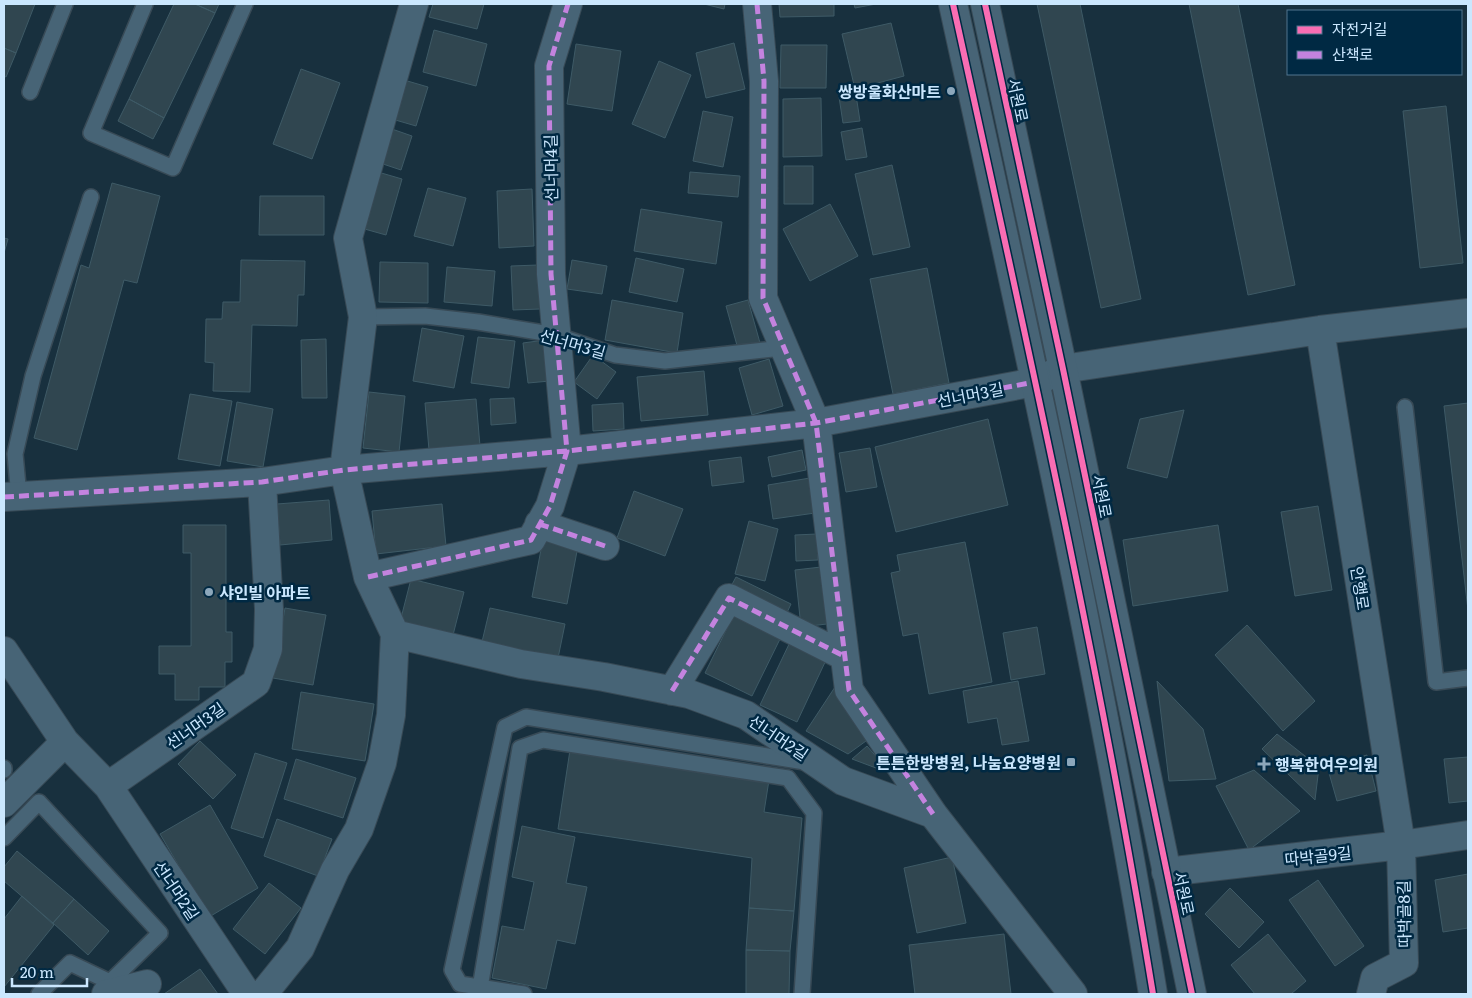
<svg xmlns="http://www.w3.org/2000/svg" width="1472" height="998" font-family="Literata,'Noto Sans KR',serif">
<style>
.building{fill:#304650;stroke:#3e5a66}
.lines{fill:none;stroke-linecap:round;stroke-linejoin:round}
.service-casing{stroke:#384a56;stroke-width:18}
.minor-casing{stroke:#384a56;stroke-width:30}
.tertiary-casing{stroke:#384a56;stroke-width:30}
.service{stroke:#476476;stroke-width:15}
.minor{stroke:#476476;stroke-width:28}
.tertiary{stroke:#476476;stroke-width:28}
.quiet{stroke:#c483df;stroke-width:5;stroke-dasharray:10 5;stroke-linecap:butt}
.cycleway-casing{stroke:#002943;stroke-width:9}
.cycleway{stroke:#f96db3;stroke-width:6}
.poi-dot{fill:#8ca7bb;stroke:#002943;stroke-width:2}
.labels{text-anchor:middle;dominant-baseline:central;stroke-width:5;stroke-linejoin:round;paint-order:stroke}
.poi-label{font-size:16px;font-weight:bold;fill:#cae7fe;stroke:#002943;text-anchor:end}
.street-label{font-size:16px;fill:#cae7fe;stroke:#002943}
</style>
<rect width="100%" height="100%" fill="#18303e"/>
<!-- building -->
<path class="building" d="M4,4H35L16,53L4,48Z
M174,4H195L215,13L164,118L129,99Z
M195,4H219L215,13Z
M433,4H484L477,29L429,17Z
M704,4H725L724,9Z
M779,4H834V16L780,17Z
M854,4H876L855,8Z
M1037,4H1080L1141,299L1101,308Z
M1189,4H1238L1295,285L1248,295Z
M891,23L904,76L855,89L842,34Z
M434,30L487,44L476,86L423,72Z
M734,43L745,89L706,98L696,53Z
M576,44L621,51L612,111L567,104Z
M781,45H827L826,88H780Z
M4,48L16,53L6,77L4,76Z
M659,61L691,75L665,138L632,124Z
M301,69L340,83L312,159L273,144Z
M404,80L428,87L416,126L392,119Z
M856,95L860,121L843,123L839,97Z
M821,98L822,156L783,157V99Z
M129,99L164,118L153,139L118,121Z
M1446,106L1463,263L1420,268L1403,111Z
M703,111L733,117L723,167L693,161Z
M389,128L412,136L401,170L377,162Z
M862,128L867,157L846,160L841,132Z
M892,165L910,247L873,255L855,174Z
M784,166H813V204H784Z
M378,172L402,179L386,235L361,228Z
M690,172L740,176L738,197L688,193Z
M112,183L160,196L137,283L124,280L77,450L34,438L81,265L89,268Z
M428,188L466,198L453,246L414,236Z
M532,189L534,246L499,248L497,191Z
M260,196H324V235H259Z
M830,204L858,256L810,281L783,229Z
M641,209L722,222L716,264L634,251Z
M4,238L8,239L4,253Z
M636,258L684,269L677,302L629,292Z
M241,260L305,261L304,295H298L297,326L252,325L250,392L213,391L214,363L205,362L206,319H222L223,302H240Z
M572,260L607,266L602,294L567,289Z
M380,262L428,263V303L379,302Z
M538,265L540,309L513,310L511,266Z
M447,267L495,271L492,306L444,302Z
M927,268L949,383L893,394L870,279Z
M612,300L683,313L677,353L605,340Z
M748,300L760,343L738,349L726,306Z
M422,328L464,336L454,388L413,381Z
M478,337L515,341L509,388L471,383Z
M326,339L327,398H302L301,340Z
M545,340L550,381L528,383L523,343Z
M593,355L616,372L597,399L574,382Z
M769,359L783,406L752,415L739,368Z
M704,371L708,415L641,421L637,377Z
M369,392L405,396L399,452L363,448Z
M190,394L232,401L220,466L178,459Z
M514,398L516,423L491,425L490,399Z
M476,399L480,446L429,450L425,403Z
M237,402L273,409L263,467L227,461Z
M623,403L624,429L593,431L592,405Z
M1468,403V610L1444,406Z
M1184,410L1167,478L1127,468L1140,419Z
M988,419L1008,505L896,532L875,447Z
M870,448L877,487L846,492L839,453Z
M802,450L806,470L772,477L768,457Z
M741,457L744,482L712,486L709,461Z
M810,478L815,513L773,519L768,485Z
M634,491L683,509L665,556L617,538Z
M329,500L332,540L280,545L277,504Z
M442,504L446,546L376,554L372,511Z
M1318,506L1332,590L1295,596L1281,512Z
M749,521L778,529L765,581L735,574Z
M183,525H226V632H232V662H225V687H199V700H175V674H159V646H191V553H183Z
M1218,525L1228,591L1133,606L1123,540Z
M817,534L818,560L796,561L795,535Z
M543,539L578,546L567,604L532,597Z
M965,542L992,682L929,694L918,633L903,636L891,573L900,571L897,555Z
M821,567L827,624L801,627L795,570Z
M736,577L791,604L784,619L728,592Z
M411,579L464,592L453,635L400,622Z
M285,608L326,615L313,685L273,678Z
M490,608L565,624L557,663L481,646Z
M735,612L782,635L752,696L705,673Z
M1247,625L1315,701L1283,731L1215,655Z
M1037,627L1045,674L1011,680L1003,633Z
M791,640L827,658L797,722L760,705Z
M1018,681L1029,741L1002,745L997,718L968,723L963,691Z
M1157,681L1203,729L1216,779L1169,781Z
M837,684L866,741L848,754L806,731Z
M301,692L374,704L365,761L292,749Z
M1277,734L1319,767L1315,800L1262,749Z
M200,741L236,775L213,799L178,764Z
M867,746L880,761L876,768L852,759Z
M570,750L769,780L764,812L802,818L794,911L749,908L752,858L558,829Z
M255,753L287,763L263,838L231,828Z
M1367,755L1376,791L1337,801L1327,766Z
M1468,757V801L1449,803L1444,759Z
M296,759L356,778L343,818L284,799Z
M1254,770L1300,811L1249,850L1216,786Z
M210,805L258,888L209,917L160,834Z
M277,819L332,839L318,876L264,856Z
M522,826L575,837L566,883L587,887L575,944L557,940L546,989L492,978L502,926L524,930L534,882L512,877Z
M17,851L74,899L53,923L4,881V867Z
M952,857L966,923L917,933L904,868Z
M1468,874V928L1443,932L1435,880Z
M1318,880L1364,946L1335,966L1289,900Z
M269,883L301,908L265,954L233,929Z
M1230,888L1264,922L1239,948L1205,914Z
M22,896L54,925L4,987V919Z
M74,899L109,931L88,955L53,923Z
M749,908L794,911L790,951L746,950Z
M1004,934L1011,994H915L909,945Z
M1268,934L1306,981L1291,994H1255L1231,965Z
M746,950L790,951L789,994H746Z
M200,969L218,994H164Z"/>
<g class="lines">
<!-- service casing -->
<g class="service-casing">
<path id="service" d="M145,4L91,133L173,168L245,4
M30,92L65,4
M363,317L425,316L478,322L556,335L615,355L665,361L782,348
M1405,407L1436,682L1468,678
M19,496L15,454L33,376L91,197
M4,768V770
M4,838L39,802L160,933L110,982L70,963L39,994
M480,988L520,748L543,740L788,778L814,813L802,994
M524,994L460,984L452,970L505,727L526,717L805,762"/>
</g>
<!-- minor casing -->
<g class="minor-casing">
<path id="minor" d="M757,4L764,81L763,298L816,423L849,690L933,814L1073,994
M1320,330L1401,845L1404,963L1375,978L1371,994
M4,497L262,482L344,470L567,451L816,423L1035,382L1063,369L1320,330L1468,313
M539,524L605,546
M368,577L531,540L550,506L567,451L551,274L549,66L568,4
M395,634L521,664L604,677L689,694L746,715L843,781L933,814
M4,651L65,742L108,786L247,994
M672,691L729,598L844,656
M108,786L256,683L268,649L269,609L262,482
M4,803L65,742
M1166,872L1401,845L1468,835
M106,994L147,984
M263,994L300,948L335,870L359,829L382,763L391,715L395,634L368,577L344,470L363,317L348,238L414,4"/>
</g>
<!-- tertiary casing -->
<g class="tertiary-casing">
<path id="tertiary" d="M953,4C1025,333 1099,662 1153,994
M985,4L1063,369L1192,994"/>
</g>
<!-- service -->
<use href="#service" class="service"/>
<!-- minor -->
<use href="#minor" class="minor"/>
<!-- tertiary -->
<use href="#tertiary" class="tertiary"/>
<!-- quiet -->
<path class="quiet" d="M757,4L764,81L763,298L816,423L849,690L933,814
M4,497L262,482L344,470L567,451L816,423L1035,382
M539,524L605,546
M368,577L531,540L550,506L567,451L551,274L549,66L568,4
M672,691L729,598L844,656"/>
<!-- cycleway casing -->
<g class="cycleway-casing">
<path id="cycleway" d="M953,4C1025,333 1099,662 1153,994
M985,4L1063,369L1192,994"/>
</g>
<!-- cycleway -->
<use href="#cycleway" class="cycleway"/>
</g>
<!-- markers -->
<g class="poi-dot">
<circle cx="951" cy="91" r="5"/>
<circle cx="209" cy="592" r="5"/>
<rect x="1066" y="757" width="10" height="10" rx="2.5"/>
<path d="M1261.5 756.5h5v5h5v5h-5v5h-5v-5h-5v-5h5z"/>
</g>
<g class="labels">
<!-- poi labels -->
<g class="poi-label">
<text x="941" y="91">쌍방울화산마트</text>
<text x="219" y="592" text-anchor="start">샤인빌 아파트</text>
<text x="1061" y="762">튼튼한방병원, 나눔요양병원</text>
<text x="1275" y="764" text-anchor="start">행복한여우의원</text>
</g>
<!-- street labels -->
<g class="street-label">
<text transform="translate(1019 100) rotate(78)">서원로</text>
<text transform="translate(550 168) rotate(-91)">선너머4길</text>
<text transform="translate(573 343) rotate(16)">선너머3길</text>
<text transform="translate(970 394) rotate(-11)">선너머3길</text>
<text transform="translate(1103 496) rotate(79)">서원로</text>
<text transform="translate(1361 588) rotate(81)">안행로</text>
<text transform="translate(195 725) rotate(-35)">선너머3길</text>
<text transform="translate(779 737) rotate(34)">선너머2길</text>
<text transform="translate(1318 855) rotate(-6)">따박골9길</text>
<text transform="translate(177 890) rotate(56)">선너머2길</text>
<text transform="translate(1185 893) rotate(78)">서원로</text>
<text transform="translate(1403 914) rotate(-91)">따박골8길</text>
</g>
</g>
<!-- border -->
<rect width="1472" height="998" fill="none" stroke="#cae7fe" stroke-width="10"/>
<!-- legend -->
<rect x="1287" y="10" width="175" height="65" fill="#002943" stroke="#51758e"/>
<rect x="1297" y="26" width="25" height="8" fill="#f96db3" stroke="#51758e"/>
<text x="1332" y="35" font-size="15" fill="#cae7fe">자전거길</text>
<rect x="1297" y="51" width="25" height="8" fill="#c483df" stroke="#51758e"/>
<text x="1332" y="60" font-size="15" fill="#cae7fe">산책로</text>
<!-- scale -->
<path d="M12 978v8h75v-8" fill="none" stroke="#cae7fe" stroke-width="2.5"/>
<text x="20" y="978" font-size="15" fill="#cae7fe" stroke="#002943" stroke-width="4" paint-order="stroke">20 m</text>
</svg>
